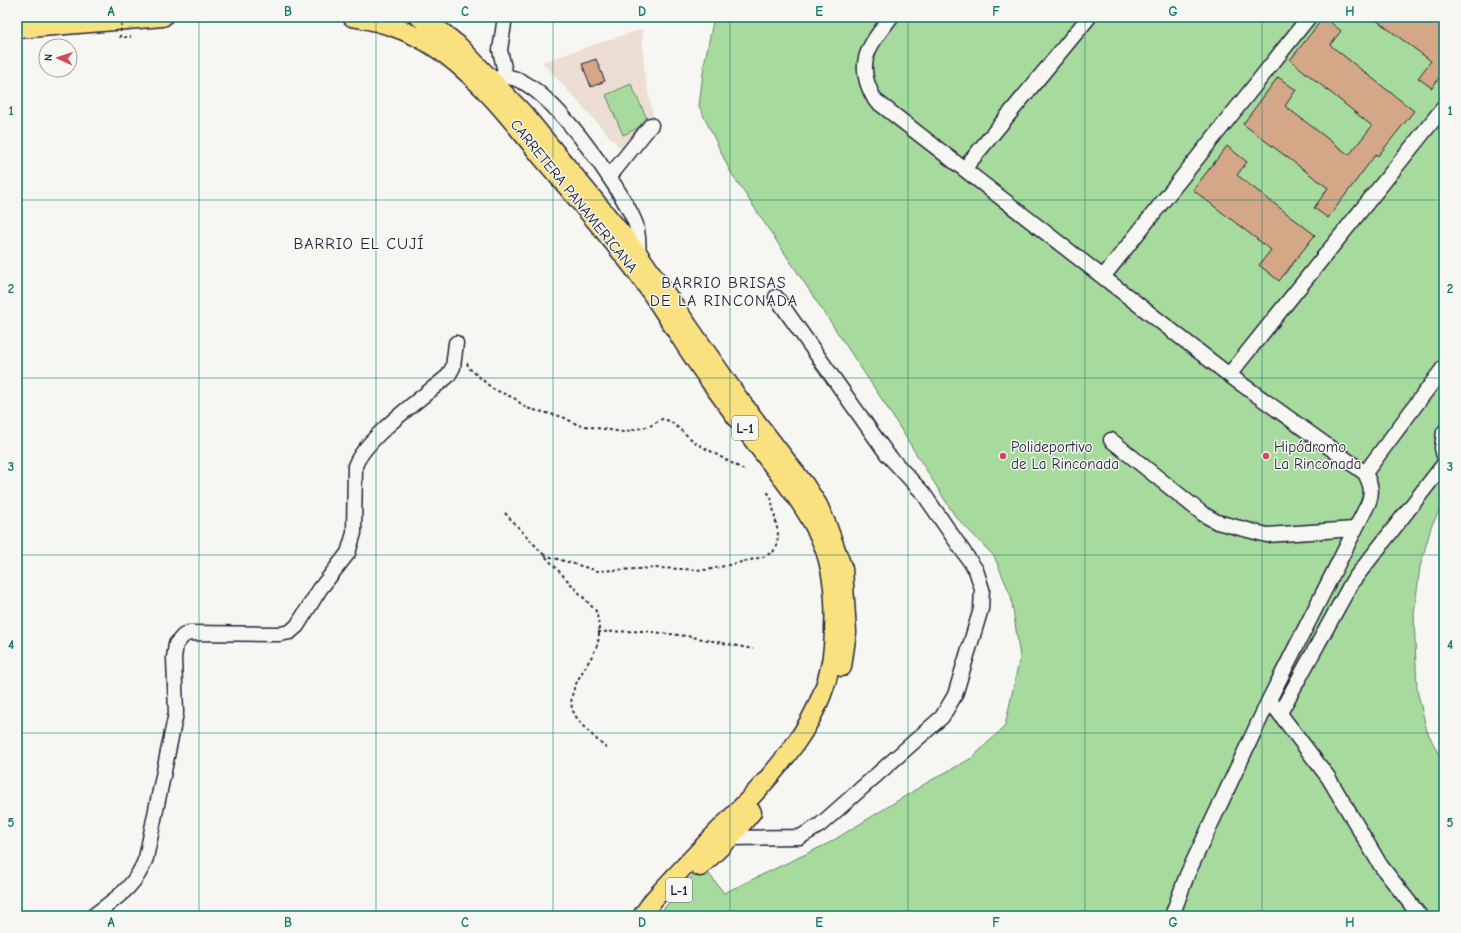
<svg xmlns="http://www.w3.org/2000/svg" width="1461" height="933" font-family="'Comic Neue',sans-serif">
<style>
.built{fill:#ecded2}
.green{fill:#a7db9d;stroke:#647e6c}
.building{fill:#d4a786;stroke:#22223b}
.lines{fill:none;stroke-linecap:round;stroke-linejoin:round}
.minor-casing{stroke:#22223b;stroke-width:17}
.major-casing{stroke:#22223b;stroke-width:21}
.path{stroke:#22223b;stroke-width:2;stroke-dasharray:3 3;stroke-linecap:butt}
.minor{stroke:#f6f6f2;stroke-width:14}
.major{stroke:#fae180;stroke-width:18}
.path-bridge{stroke:#22223b;stroke-width:2;stroke-dasharray:3 3;stroke-linecap:butt}
.grid{fill:none;stroke:#0f766e;stroke-width:1;stroke-opacity:0.55}
.poi-dot{fill:#d1495b;stroke:#f6f6f2;stroke-width:1.5}
.labels{text-anchor:middle;dominant-baseline:central;stroke-width:3;stroke-linejoin:round;paint-order:stroke}
.shield{fill:#f6f6f2;stroke:#626272;stroke-width:1}
.shield-label{font-size:14px;font-weight:bold;fill:#22223b}
.street-label{font-size:15px;fill:#22223b;stroke:#f6f6f2}
.poi-label{font-size:15px;fill:#22223b;stroke:#f6f6f2;text-anchor:start}
.neighbourhood-label{font-size:16px;letter-spacing:1px;fill:#22223b;stroke:#f6f6f2}
.neatline{fill:none;stroke:#0f766e;stroke-width:1.5}
.grid-label{font-size:13px;text-anchor:middle;font-weight:bold;fill:#0f766e}
</style>
<rect width="100%" height="100%" fill="#f6f6f2"/>
<filter id="ink" filterUnits="userSpaceOnUse"><feTurbulence type="fractalNoise" baseFrequency=".025" numOctaves="2"/><feDisplacementMap in="SourceGraphic" scale="8" xChannelSelector="R" yChannelSelector="G"/><feConvolveMatrix kernelMatrix="1 2 1 2 8 2 1 2 1" color-interpolation-filters="sRGB"/></filter>
<g filter="url(#ink)">
<!-- built -->
<path class="built" d="M642,29L644,71L656,130L629,158L542,62Z"/>
<!-- green -->
<path class="green" d="M714,17H1444V502L1431,527L1420,567L1414,614L1417,690L1427,731L1444,765V916H657L702,865L724,893L829,843L928,782L972,758L1005,726L1020,657L1011,596L994,556L955,516L885,404L730,171L699,106L704,65Z
M631,84L649,123L623,135L606,95Z"/>
<!-- building -->
<path class="building" d="M1324,17L1341,31L1330,45L1414,111L1378,156L1376,154L1328,218L1314,208L1328,188L1243,124L1278,77L1296,90L1285,106L1349,155L1372,126L1290,60Z
M1372,17H1436L1444,23V71L1432,88L1418,78L1431,61Z
M596,59L605,81L591,87L582,64Z
M1227,146L1247,162L1237,175L1315,235L1279,281L1259,265L1271,250L1193,190Z"/>
<g class="lines">
<!-- minor casing -->
<g class="minor-casing">
<path id="minor" d="M505,17L500,50L506,77
M891,17C868,47 854,64 875,100L1229,375L1365,473
M492,80C496,79 502,76 507,77C547,79 620,187 635,222C639,231 638,245 639,255
M964,169L1089,17
M610,176L651,125
M1103,277L1309,17
M1229,375L1444,107
M1444,432L1442,448L1444,456
M1111,440L1203,514L1217,522L1267,535L1354,529
M1274,706L1328,777L1381,866L1420,916
M1280,713L1352,582L1444,464
M730,838L800,837L820,825L942,717L955,695L981,609L982,589L976,570L923,493L887,454L776,297
M93,916C116,898 135,888 146,858L176,713L174,658L176,644L183,636L189,633L280,634L290,632L297,626L320,589L348,553L354,533L355,466C365,438 423,397 448,376L453,367L456,343
M1172,916L1187,875L1269,700L1368,504C1373,492 1371,485 1365,473L1444,367"/>
</g>
<!-- major casing -->
<g class="major-casing">
<path id="major" d="M352,17C387,22 419,34 447,56C485,85 514,123 544,160C574,195 604,230 632,266C660,302 682,343 709,380C726,403 743,427 760,449C783,480 809,509 823,545C835,576 836,613 833,647C827,723 768,780 717,832C696,854 675,876 654,899L642,916
M419,17L442,32L458,45L524,114L639,255L739,399L805,485L818,505L827,525L843,569L847,632L842,667
M17,29L163,17
M700,867L730,838L752,812"/>
</g>
<!-- path -->
<path class="path" d="M467,363L469,368L493,389L514,398L526,408L563,417L578,425L623,432L650,426L662,419L670,421L696,443L744,470
M505,513L596,611C599,623 601,636 596,648C589,665 563,693 574,713C581,727 596,738 607,749
M544,555L598,571L655,568L707,570L763,557L773,552L777,546L778,533L771,497L766,490
M598,632L644,631L687,636L753,649"/>
<!-- minor -->
<use href="#minor" class="minor"/>
<!-- major -->
<use href="#major" class="major"/>
<!-- path-bridge -->
<path class="path-bridge" d="M122,17L120,37H131"/>
</g>
</g>
<!-- grid -->
<path class="grid" d="M199,17V916M376,17V916M553,17V916M730,17V916M908,17V916M1085,17V916M1262,17V916M17,200H1444M17,378H1444M17,555H1444M17,733H1444"/>
<!-- markers -->
<g class="poi-dot">
<circle cx="1003" cy="456" r="4"/>
<circle cx="1266" cy="456" r="4"/>
</g>
<g class="labels">
<!-- shield labels -->
<g class="shield">
<rect x="732" y="416" width="26" height="24" rx="3"/>
<rect x="666" y="878" width="26" height="24" rx="3"/>
</g>
<g class="shield-label">
<text x="745" y="428">L-1</text>
<text x="679" y="890">L-1</text>
</g>
<!-- street labels -->
<g class="street-label">
<text transform="translate(574 196) rotate(51)">CARRETERA PANAMERICANA</text>
</g>
<!-- poi labels -->
<g class="poi-label">
<text x="1011" y="447">Polideportivo<tspan x="1011" dy="17">de La Rinconada</tspan></text>
<text x="1274" y="447">Hipódromo<tspan x="1274" dy="17">La Rinconada</tspan></text>
</g>
<!-- neighbourhood labels -->
<g class="neighbourhood-label">
<text x="359" y="244">BARRIO EL CUJÍ</text>
<text x="724" y="283">BARRIO BRISAS<tspan x="724" dy="18">DE LA RINCONADA</tspan></text>
</g>
</g>
<!-- margin -->
<rect width="1461" height="933" fill="none" stroke="#f6f6f2" stroke-width="44"/>
<!-- north arrow -->
<g transform="translate(58 58) rotate(273)"><circle r="19" fill="#f6f6f2" stroke="#a1a1a9"/>
<path d="M0-3L7 15L0 10L-7 15Z" fill="#d1495b"/>
<text y="-6" font-size="11" font-weight="bold" text-anchor="middle" fill="#22223b">N</text>
</g>
<rect x="22" y="22" width="1417" height="889" class="neatline"/>
<g class="grid-label">
<text x="111" y="16">A</text>
<text x="288" y="16">B</text>
<text x="465" y="16">C</text>
<text x="642" y="16">D</text>
<text x="819" y="16">E</text>
<text x="996" y="16">F</text>
<text x="1173" y="16">G</text>
<text x="1350" y="16">H</text>
<text x="11" y="115">1</text>
<text x="1450" y="115">1</text>
<text x="11" y="293">2</text>
<text x="1450" y="293">2</text>
<text x="11" y="471">3</text>
<text x="1450" y="471">3</text>
<text x="11" y="649">4</text>
<text x="1450" y="649">4</text>
<text x="11" y="827">5</text>
<text x="1450" y="827">5</text>
<text x="111" y="927">A</text>
<text x="288" y="927">B</text>
<text x="465" y="927">C</text>
<text x="642" y="927">D</text>
<text x="819" y="927">E</text>
<text x="996" y="927">F</text>
<text x="1173" y="927">G</text>
<text x="1350" y="927">H</text>
</g>
</svg>
